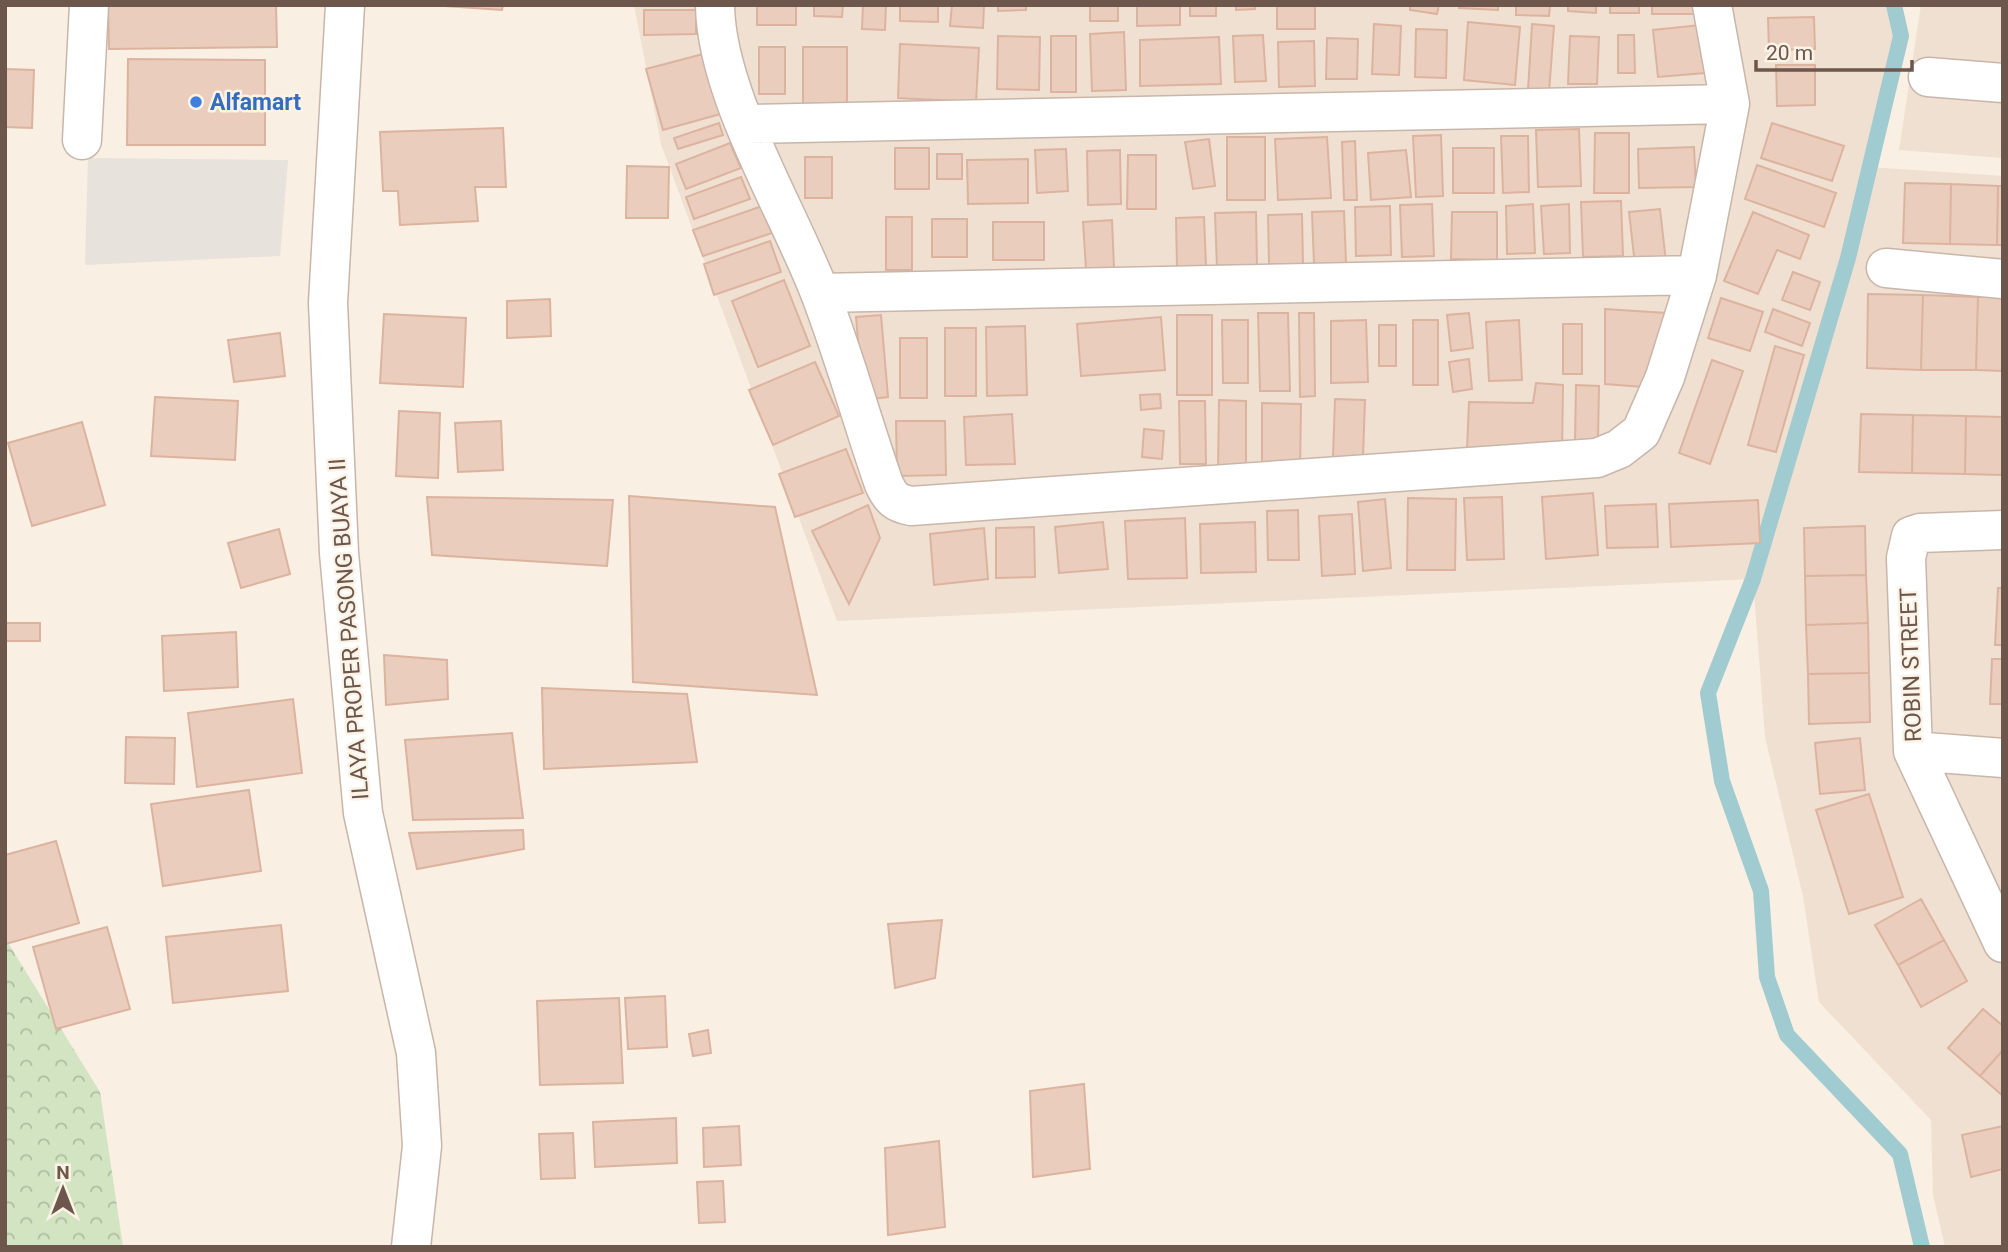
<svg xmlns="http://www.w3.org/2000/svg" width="2008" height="1252" font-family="Roboto,sans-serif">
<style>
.residential{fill:#f0e0d1}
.industrial{fill:#e8e2dc}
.forest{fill:url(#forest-crowns)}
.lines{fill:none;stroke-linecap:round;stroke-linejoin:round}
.stream{stroke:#a0cbd0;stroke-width:16}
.building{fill:#ebcdbd;stroke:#dcb39f;stroke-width:2}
.minor-casing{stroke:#c8b6aa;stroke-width:41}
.minor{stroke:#fff;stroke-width:38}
.shop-dot{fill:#3f7fe0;stroke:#fcf3e7;stroke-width:2.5}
.labels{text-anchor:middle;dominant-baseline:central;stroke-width:5;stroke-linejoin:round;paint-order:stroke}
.shop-label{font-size:23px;font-weight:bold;fill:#366cbe;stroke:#fcf3e7;text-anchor:start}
.street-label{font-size:23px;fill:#6d564b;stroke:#fcf3e7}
</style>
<defs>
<pattern id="forest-crowns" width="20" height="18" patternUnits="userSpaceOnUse" patternTransform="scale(1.75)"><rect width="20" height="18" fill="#d2e4c2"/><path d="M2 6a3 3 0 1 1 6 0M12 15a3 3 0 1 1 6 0" fill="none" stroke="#afbca0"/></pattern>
</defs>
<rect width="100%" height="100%" fill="#f9efe2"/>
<!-- residential -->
<path class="residential" d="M634,5H1894L1901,36L1869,167L2003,176V1247H1945L1933,1195L1931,1120L1819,1002L1803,896L1765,737L1753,579L837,621L661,144Z
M1921,5H2003V158L1899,150Z"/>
<!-- industrial -->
<path class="industrial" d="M88,158L288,160L280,256L85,265Z"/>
<!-- forest -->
<path class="forest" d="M5,938L100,1092L123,1247H5Z"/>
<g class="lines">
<!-- stream -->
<path class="stream" d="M1894,5L1901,36L1848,258L1753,579L1708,693L1722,781L1761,891L1767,977L1787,1035L1900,1154L1922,1247"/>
</g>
<!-- building -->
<path class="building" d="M108,5H276L277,47L109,49Z
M430,5H503L502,10Z
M757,5H796V25H757Z
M814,5H843L842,17L814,16Z
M863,5H886L885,30L862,29Z
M900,5H938V22L900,21Z
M952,5H984L983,28L950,26Z
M998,5H1026V10L998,11Z
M1090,5H1118V21H1090Z
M1137,5H1180V25L1137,26Z
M1190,5H1216V16H1190Z
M1236,5H1255V9L1236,10Z
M1277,5H1315V29H1277Z
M1410,5H1439L1437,14L1410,10Z
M1459,5H1498V10L1459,8Z
M1516,5H1550L1549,16L1516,15Z
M1568,5H1596V13L1568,11Z
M1610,5H1639V13H1610Z
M1652,5H1702V14H1652Z
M644,10H696V34L644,35Z
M1814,17L1815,49L1769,50L1768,18Z
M1468,22L1520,27L1515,85L1464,80Z
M1374,24L1401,26L1399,75L1372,74Z
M1532,24L1554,26L1549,92L1528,90Z
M1700,25L1705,73L1658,77L1653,30Z
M1416,29L1447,30L1446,78L1415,77Z
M1124,32L1126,90L1092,91L1090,34Z
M1263,35L1266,81L1235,82L1233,36Z
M1618,35H1634L1635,73H1618Z
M998,36L1040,37L1039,90L997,89Z
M1051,36H1076V92H1051Z
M1570,36L1599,37L1597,84H1568Z
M1219,37L1221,84L1140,86V40Z
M1327,38L1358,39L1357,79H1326Z
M1314,41L1315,86L1279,87L1278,42Z
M900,44L979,48L976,102L898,98Z
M759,47H785V94H759Z
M803,47H847V109H803Z
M707,53L724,113L663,130L646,69Z
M128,59L265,60V145H127Z
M1776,65H1815V105L1777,106Z
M5,69L34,70L32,128L5,127Z
M719,123L723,135L678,149L674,138Z
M1772,123L1844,146L1832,181L1761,158Z
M503,128L506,187H475L478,221L400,225L398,191H383L380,132Z
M1579,129L1581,186L1538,187L1536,130Z
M1595,133H1629V193H1594Z
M1441,135L1443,196L1416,197L1413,136Z
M1501,136H1528L1529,192L1503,193Z
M1227,137H1265V200H1227Z
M1327,137L1331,198L1278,200L1275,139Z
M1209,139L1215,186L1193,189L1185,142Z
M1355,141L1357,200H1344L1342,142Z
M730,143L741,168L686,189L676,164Z
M1694,147L1696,187L1639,188L1638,149Z
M895,148H929V189H895Z
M1453,148H1494V193H1453Z
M1066,149L1068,191L1037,193L1035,150Z
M1120,150L1121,204L1088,205L1087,151Z
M1406,150L1411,197L1371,200L1368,153Z
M937,154H962V179H937Z
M1128,155H1156V209H1127Z
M805,157H832V198H805Z
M1028,159V203L968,204L967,160Z
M1757,165L1836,193L1824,227L1745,199Z
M627,166L669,167L668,218H626Z
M741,177L750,199L694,219L686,197Z
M1905,183L1951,184L1950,244L1903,243Z
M1951,184L1998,186L1997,245L1950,244Z
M1998,186H2003V245H1997Z
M1621,201L1623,256L1583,257L1581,202Z
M1432,204L1434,256L1402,257L1400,205Z
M1533,204L1535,253L1507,254L1506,206Z
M1569,204L1570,253L1544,254L1541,206Z
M762,206L772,233L703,256L693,230Z
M1390,206L1391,255L1356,256L1355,207Z
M1660,209L1666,262L1635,265L1629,212Z
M1344,211L1346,263L1314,264L1312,212Z
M1256,212L1257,267L1217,269L1215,213Z
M1452,212H1497V260L1451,259Z
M1753,212L1809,235L1800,259L1777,250L1758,294L1724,281Z
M1302,214L1303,264H1269L1268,215Z
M886,217H912V270H886Z
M1204,217L1206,266L1177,267L1176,218Z
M932,219H967V257H932Z
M1112,220L1114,268L1086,269L1083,222Z
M993,222H1044V260H993Z
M770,241L781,272L714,295L704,264Z
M1793,272L1820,282L1810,310L1782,300Z
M784,280L810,346L758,367L732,301Z
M1868,294L1923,295L1921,370L1867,368Z
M1923,295L1978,297L1976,370H1921Z
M1978,297H2003V371L1976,370Z
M1721,298L1763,312L1750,351L1708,338Z
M550,299L551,336L507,338V301Z
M1605,309L1666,313L1643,387L1605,384Z
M1773,309L1810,323L1802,346L1765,332Z
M1258,313H1288L1290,391H1260Z
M1299,313H1314L1315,396L1300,397Z
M1469,313L1473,348L1451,351L1447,315Z
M384,314L466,318L463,387L380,383Z
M881,315L888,397L863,400L856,317Z
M1177,315H1212V395H1177Z
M1161,317L1165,370L1081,376L1077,324Z
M1222,320H1248V383H1223Z
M1366,320L1368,382L1331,383V321Z
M1413,320H1438V385H1413Z
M1519,320L1522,380L1489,381L1486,322Z
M1563,324H1582V374H1563Z
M1379,325H1396V366H1379Z
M1025,326L1027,395L987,396L986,327Z
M945,328H976V396H945Z
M280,333L285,376L234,382L228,340Z
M900,338H927V398H900Z
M1775,346L1804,355L1776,452L1748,445Z
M1469,359L1472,389L1453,392L1449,362Z
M1712,360L1743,371L1710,464L1679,453Z
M815,362L839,416L773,445L749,390Z
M1536,383L1563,385L1562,452L1467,450L1469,402L1533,403Z
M1576,385L1599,386L1598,440H1575Z
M1160,394L1161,408L1141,410L1140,395Z
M155,397L238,401L235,460L151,456Z
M1335,399L1365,400L1363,458L1333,457Z
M1219,400L1246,401V475L1218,474Z
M1179,401H1205L1206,464H1180Z
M1262,403L1301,404L1300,470H1262Z
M399,411L440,413L438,478L396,476Z
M1012,414L1015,464L966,465L964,417Z
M1861,414L1913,415L1912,473L1859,472Z
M1913,415L1966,416L1965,474L1912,473Z
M1966,416L2003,417V475L1965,474Z
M501,421L503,470L458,472L455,423Z
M896,421H945L946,475L897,476Z
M82,422L105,505L32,526L8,443Z
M1144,429L1164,431L1162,459L1142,457Z
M846,449L863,493L795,517L779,474Z
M1593,493L1598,555L1546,559L1542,497Z
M629,496L775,507L817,695L633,682Z
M427,497L613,500L607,566L432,555Z
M1502,497L1504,559L1467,560L1464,498Z
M1408,498L1456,499L1455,570H1407Z
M1385,499L1391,568L1363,571L1358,502Z
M1758,500L1760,543L1671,547L1669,504Z
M1656,504L1658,547L1607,548L1605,506Z
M868,505L880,538L849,604L812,531Z
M1298,510L1299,560H1268L1267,511Z
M1352,514L1355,574L1322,576L1319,516Z
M1185,518L1187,578L1128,579L1125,521Z
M1103,522L1108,569L1059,573L1055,527Z
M1255,522L1256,572L1201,573L1200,524Z
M1865,526L1866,575L1805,576L1804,528Z
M1034,527L1035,577L996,578V528Z
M984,528L988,579L934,585L930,534Z
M279,529L290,574L241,588L228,543Z
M1866,575L1868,623L1806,625L1805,576Z
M1998,588H2003V645H1995Z
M5,623H40V641H5Z
M1868,623L1869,673L1808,674L1806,625Z
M236,632L238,687L164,691L162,636Z
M384,655L447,660L448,699L386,705Z
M1992,659H2003V704H1990Z
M1869,673L1870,722L1809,724L1808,674Z
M542,688L687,694L697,762L544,769Z
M293,699L302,773L197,787L188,713Z
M512,733L523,818L413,820L405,740Z
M126,737L175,738L174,784L125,783Z
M1860,738L1865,790L1820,794L1815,743Z
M249,790L261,871L163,886L151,804Z
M1869,794L1903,897L1849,914L1816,810Z
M523,830L524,849L417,869L409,833Z
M56,841L79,923L6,944L5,855Z
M1921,899L1944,940L1898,965L1875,925Z
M942,920L935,978L895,988L888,924Z
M281,925L288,991L173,1003L166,937Z
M107,927L130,1009L56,1029L33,947Z
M1944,940L1967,981L1921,1007L1898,965Z
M665,996L667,1047L628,1049L625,998Z
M619,998L623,1083L540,1085L537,1001Z
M1983,1009L2003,1026V1050L1980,1076L1948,1048Z
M708,1030L711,1053L693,1056L689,1034Z
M2003,1050V1096L1980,1076Z
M1084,1084L1090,1169L1033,1177L1030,1091Z
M676,1118L677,1163L595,1167L593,1122Z
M739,1126L741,1165L704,1167L703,1128Z
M2003,1126V1169L1971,1177L1962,1135Z
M573,1133L575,1178L541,1179L539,1134Z
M939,1141L945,1227L888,1235L885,1148Z
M723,1181L725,1222L699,1223L697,1182Z"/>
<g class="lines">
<!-- minor casing -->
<g class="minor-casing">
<path id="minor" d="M345,5L328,303L339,553L363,813L416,1053L422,1146L411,1247
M715,5C716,94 787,208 820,293C844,355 862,421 884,484C891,499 896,503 911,506L1597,458L1619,449L1641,432L1665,377L1697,275L1730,104L1712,5
M1928,77L2003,83
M746,124L1730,104
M82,140L89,5
M1886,268L2003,279
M820,293L1697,275
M2003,530L1920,533L1911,536L1906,558L1913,751L2003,943
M1913,751L2003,758"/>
</g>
<!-- minor -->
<use href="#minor" class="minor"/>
</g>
<!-- markers -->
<circle class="shop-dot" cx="196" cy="102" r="7"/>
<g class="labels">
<!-- shop labels -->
<g class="shop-label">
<text x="210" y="102">Alfamart</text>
</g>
<!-- street labels -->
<g class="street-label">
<text transform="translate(349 629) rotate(-94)">ILAYA PROPER PASONG BUAYA II</text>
<text transform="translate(1911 665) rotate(-92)">ROBIN STREET</text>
</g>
</g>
<!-- border -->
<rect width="2008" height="1252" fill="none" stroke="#6d564b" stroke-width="14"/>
<!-- north arrow -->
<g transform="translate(63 1189)" stroke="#fcf3e7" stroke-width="5" paint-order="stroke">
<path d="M0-5L12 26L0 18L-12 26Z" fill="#6d564b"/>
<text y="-10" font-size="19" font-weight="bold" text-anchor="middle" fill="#6d564b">N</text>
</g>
<!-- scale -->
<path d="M1756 60v10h156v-10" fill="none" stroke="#6d564b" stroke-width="3.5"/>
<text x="1766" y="60" font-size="21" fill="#6d564b" stroke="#fcf3e7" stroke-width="5" paint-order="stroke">20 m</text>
</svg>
